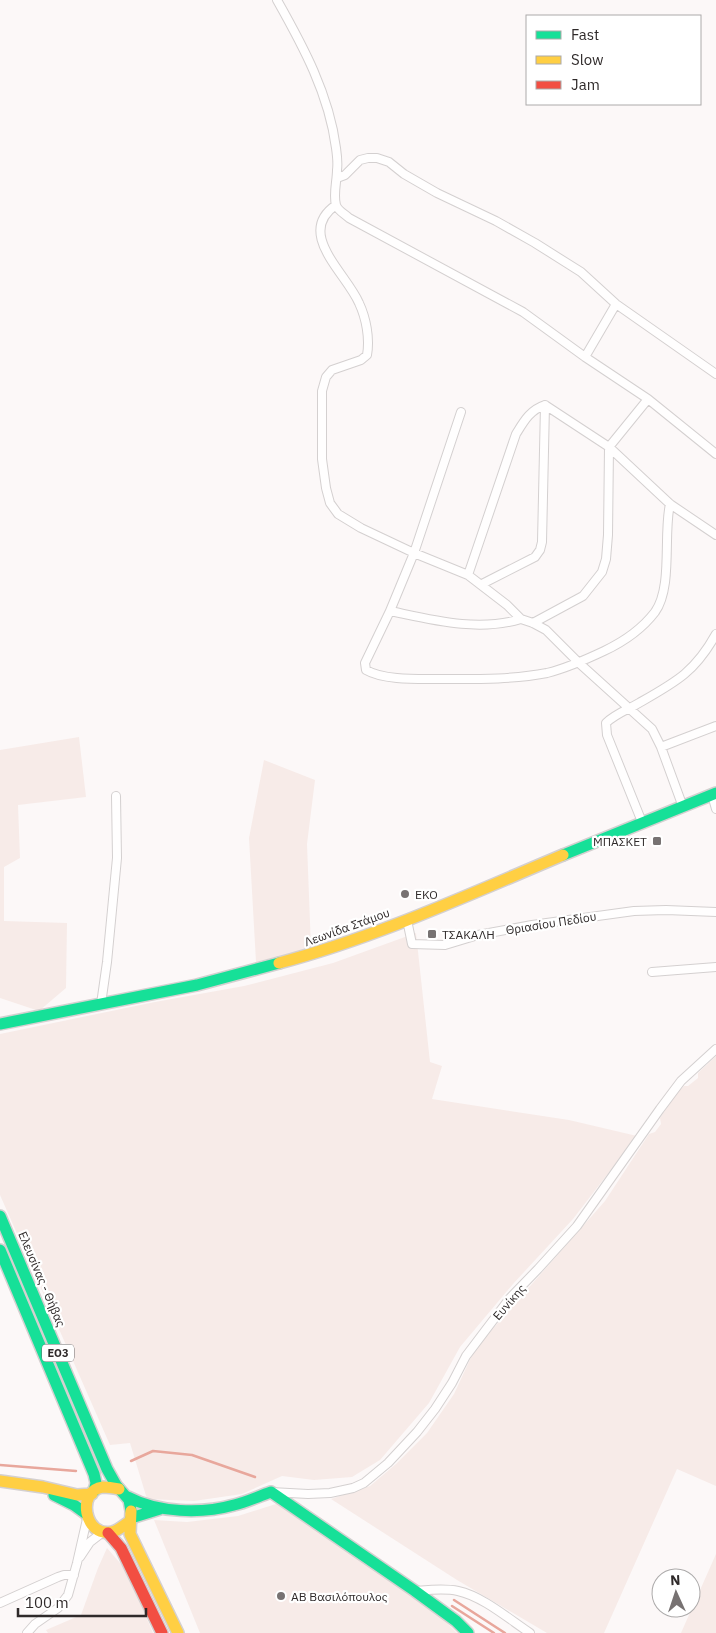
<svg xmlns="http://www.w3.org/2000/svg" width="716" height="1633" font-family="'IBM Plex Sans',sans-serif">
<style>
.built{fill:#f7ebe8}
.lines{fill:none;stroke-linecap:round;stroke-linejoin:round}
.stream{stroke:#e8a79c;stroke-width:2.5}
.street-casing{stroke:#d4d0d0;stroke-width:10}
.fast-casing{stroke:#d4d0d0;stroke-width:14}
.slow-casing{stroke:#d4d0d0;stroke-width:14}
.jam-casing{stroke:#d4d0d0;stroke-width:14}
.street{stroke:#fffefe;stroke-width:8}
.fast{stroke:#16e098;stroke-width:11}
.slow{stroke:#ffcf43;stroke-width:11}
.jam{stroke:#f24e42;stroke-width:11}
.poi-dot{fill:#777272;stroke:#fff;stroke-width:2}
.labels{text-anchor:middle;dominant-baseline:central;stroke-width:4.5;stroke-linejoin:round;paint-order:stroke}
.shield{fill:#fff;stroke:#6d6a6a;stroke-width:1}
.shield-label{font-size:11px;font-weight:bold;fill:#2f2a2a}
.poi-label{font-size:12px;fill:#2f2a2a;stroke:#fff;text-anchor:start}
.street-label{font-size:12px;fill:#2f2a2a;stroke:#fff}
</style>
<rect width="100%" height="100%" fill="#fcf8f8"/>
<!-- built -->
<path class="built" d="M79,737L86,797L18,805L20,858L4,867V921L67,923L66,988L39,1011L0,998V750Z
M264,760L315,780L307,844L311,948L256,962L249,838Z
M416,933L430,1062L442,1066L432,1099L569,1120L637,1136L573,1219L513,1284L460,1347L429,1403L380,1460L352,1477L314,1480L282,1476L242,1494L194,1501L147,1499L130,1443L110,1445L0,1195V1034L155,1002L244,986L333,963Z
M716,1056V1486L677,1469L604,1633H547L457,1580L331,1499L370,1486L396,1464L427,1433L454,1394L474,1351L509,1310L605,1201L649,1134L655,1132L661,1124L660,1118L676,1094L684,1086H688L698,1078V1073Z
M279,1503L429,1605L457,1633H200L154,1520L187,1522L238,1516Z
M107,1548L127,1571L153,1633H48L46,1630L81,1615L98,1568Z
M716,1554V1633H681Z"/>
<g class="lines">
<!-- stream -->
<path class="stream" d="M131,1461L153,1451L192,1455L255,1477
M0,1465L76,1471
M454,1600L505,1633
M452,1606L494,1633"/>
<!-- street casing -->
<g class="street-casing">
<path id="street" d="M277,0C303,46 329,94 336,148C337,155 338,163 337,170C337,181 333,194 336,205C338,211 345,214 349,218L523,312L585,357L648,399L716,454
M337,178L345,175L360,160L368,158H377L389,162L404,174L437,193L496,221L535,243L581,272L616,304L716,374
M336,205C295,233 346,273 359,303C366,318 370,338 367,355L361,360L332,370L326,377L322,391V459L326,488L330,503L338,514L361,528L414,553L468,575L507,605L521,619L533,623L546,630L579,663L652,729L661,747L683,807
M585,357L616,304
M461,412L414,553L390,611L365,663L366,670C383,680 416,679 436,679C473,679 511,680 547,673C567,668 585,660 604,651C623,642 642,629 655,612C673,587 663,534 670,504
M468,575L516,434C524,421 530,410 545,405L609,447L670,504L716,535
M482,584L535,557L540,550L542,542L545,405
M390,611C433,620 478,632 521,619
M533,623L583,596L602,572L606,559L608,535L609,447L648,399
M661,747L716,726
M712,795L716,809
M642,822L607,735L606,723C615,714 629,709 639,703C676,682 695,672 716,634
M407,920L412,944L445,945L478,935L532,925L634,911L666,910L716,912
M652,972L716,967
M101,1004L107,962L117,858L116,796
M271,1492L308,1494L330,1493L353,1488L364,1483L388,1463L417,1432L435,1409L452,1383L466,1356L510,1298L538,1269L577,1226L660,1109L681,1081L716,1049
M80,1557L90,1542L103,1532
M415,1591C429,1590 444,1588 458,1591C482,1596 509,1619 530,1633
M0,1603L58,1577L64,1575H74
M27,1633L35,1624L58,1608L68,1595L77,1563L87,1519"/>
</g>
<!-- fast casing -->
<g class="fast-casing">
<path id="fast" d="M563,855L716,793
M0,1024L197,985L279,963
M0,1216L107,1469L116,1485L129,1500L131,1511
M0,1250L94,1474L96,1483L94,1491
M54,1495L74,1505L85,1513
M128,1497C158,1513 202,1514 234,1505C247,1502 259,1496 271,1492L415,1591L456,1621L468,1633
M131,1518L160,1509"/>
</g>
<!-- slow casing -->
<g class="slow-casing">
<path id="slow" d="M279,963C377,937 470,894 563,855
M0,1481L43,1487L77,1495L92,1494
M119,1489C114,1488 108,1487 103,1487C76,1490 84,1538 112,1532C118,1531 124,1525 129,1522
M131,1511L130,1534L178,1633"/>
</g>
<!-- jam casing -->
<g class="jam-casing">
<path id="jam" d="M108,1533L121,1548L162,1633"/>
</g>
<!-- street -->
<use href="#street" class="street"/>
<!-- fast -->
<use href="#fast" class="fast"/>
<!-- slow -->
<use href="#slow" class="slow"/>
<!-- jam -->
<use href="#jam" class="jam"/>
</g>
<!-- markers -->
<g class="poi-dot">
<rect x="652" y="836" width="10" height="10" rx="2.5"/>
<circle cx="405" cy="894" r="5"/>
<rect x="427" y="929" width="10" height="10" rx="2.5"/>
<circle cx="281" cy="1596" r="5"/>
</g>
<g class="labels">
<!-- shield labels -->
<rect class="shield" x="42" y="1344.5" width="32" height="17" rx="4"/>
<g class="shield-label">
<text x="58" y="1353">ΕΟ3</text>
</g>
<!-- poi labels -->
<g class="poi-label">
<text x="647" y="841" text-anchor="end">ΜΠΑΣΚΕΤ</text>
<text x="415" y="894">EKO</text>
<text x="442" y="934">ΤΣΑΚΑΛΗ</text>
<text x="291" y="1596">ΑΒ Βασιλόπουλος</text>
</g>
<!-- street labels -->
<g class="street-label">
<text transform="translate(551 923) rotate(-9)">Θριασίου Πεδίου</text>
<text transform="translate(347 927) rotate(-20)">Λεωνίδα Στάμου</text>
<text transform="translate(42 1279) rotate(67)">Ελευσίνας - Θήβας</text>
<text transform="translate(509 1302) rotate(-49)">Ευνίκης</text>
</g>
</g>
<!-- legend -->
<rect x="526" y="15" width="175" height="90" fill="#ffffff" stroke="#acaaaa"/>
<rect x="536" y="31" width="25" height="8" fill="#16e098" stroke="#acaaaa"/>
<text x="571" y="40" font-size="15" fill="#2f2a2a">Fast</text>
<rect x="536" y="56" width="25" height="8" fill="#ffcf43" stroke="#acaaaa"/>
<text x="571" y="65" font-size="15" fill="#2f2a2a">Slow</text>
<rect x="536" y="81" width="25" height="8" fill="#f24e42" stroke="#acaaaa"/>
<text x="571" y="90" font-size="15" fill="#2f2a2a">Jam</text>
<!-- north arrow -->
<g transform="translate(676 1593) rotate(357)"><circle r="24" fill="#ffffff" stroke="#acaaaa"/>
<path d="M0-4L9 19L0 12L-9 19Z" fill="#777272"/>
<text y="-8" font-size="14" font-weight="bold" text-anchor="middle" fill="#2f2a2a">N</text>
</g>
<!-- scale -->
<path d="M18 1608v8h128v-8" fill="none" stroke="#2f2a2a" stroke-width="2.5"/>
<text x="25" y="1608" font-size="15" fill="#2f2a2a" stroke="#ffffff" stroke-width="4" paint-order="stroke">100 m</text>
</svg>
